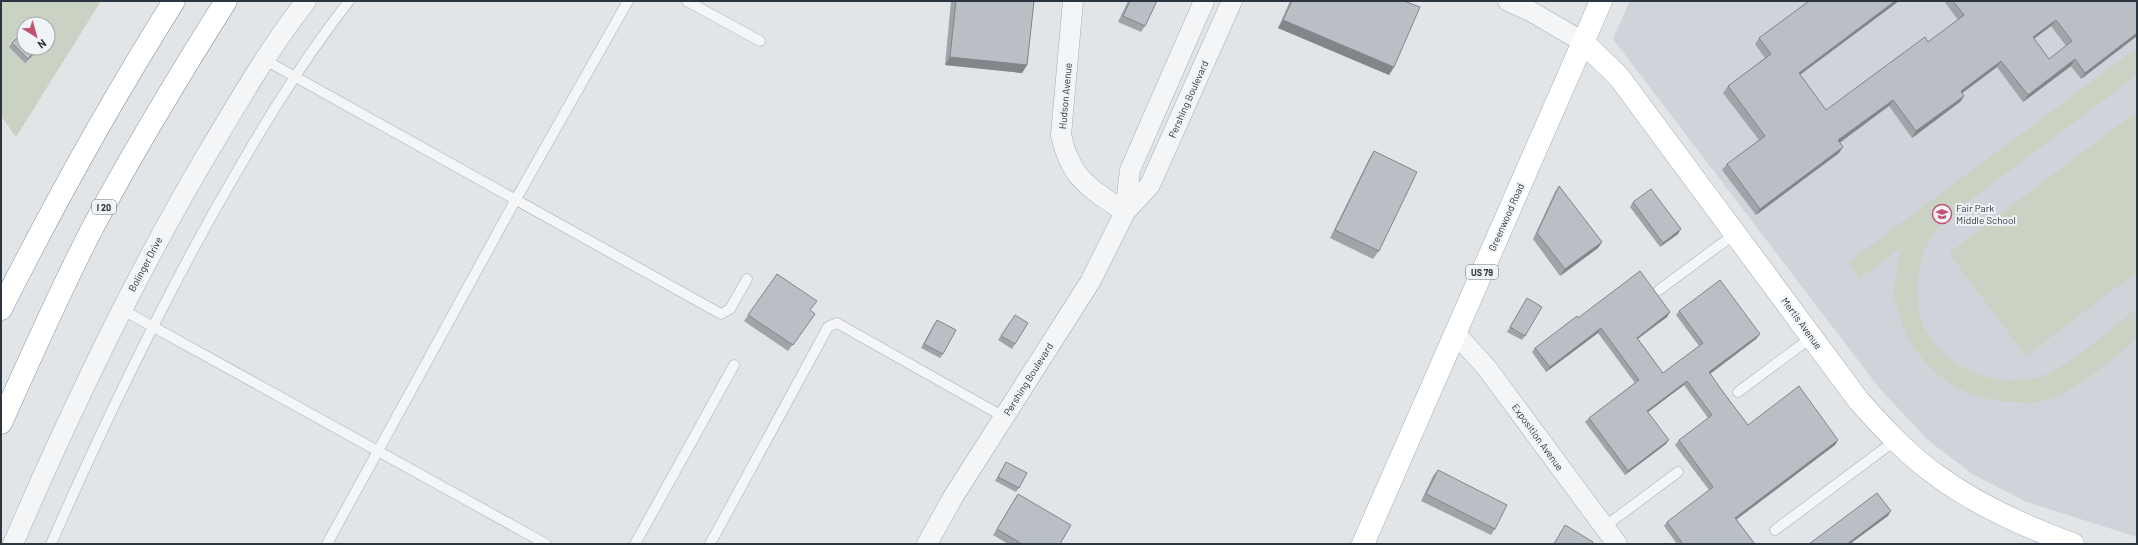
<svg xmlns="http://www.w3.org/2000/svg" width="2138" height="545" font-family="Barlow,sans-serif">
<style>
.built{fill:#cfd4da}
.green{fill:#c9d2c3;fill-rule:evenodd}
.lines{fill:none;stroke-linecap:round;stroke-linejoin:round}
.lane-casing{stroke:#a7adb2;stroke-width:11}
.street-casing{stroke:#a7adb2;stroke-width:21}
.secondary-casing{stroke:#a7adb2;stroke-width:23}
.primary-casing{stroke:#a1abb3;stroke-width:23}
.highway-casing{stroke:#8a949e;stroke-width:23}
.lane{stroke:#f3f5f7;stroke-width:10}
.street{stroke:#f3f5f7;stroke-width:20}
.secondary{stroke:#fff;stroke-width:22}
.primary{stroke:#fff;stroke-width:22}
.highway{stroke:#fff;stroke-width:22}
.wall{fill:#9fa4a9;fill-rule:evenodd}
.shaded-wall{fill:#82868a}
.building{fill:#b9bfc5;stroke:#82868a;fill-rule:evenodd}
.labels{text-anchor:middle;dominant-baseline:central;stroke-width:4;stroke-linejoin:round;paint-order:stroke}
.shield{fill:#f0f4f6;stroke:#666e76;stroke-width:1}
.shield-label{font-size:9px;font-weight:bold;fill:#2b353f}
.street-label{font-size:10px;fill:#2b353f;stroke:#f0f4f6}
.poi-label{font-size:10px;fill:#2b353f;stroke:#f0f4f6;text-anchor:start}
</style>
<rect width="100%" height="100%" fill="#e1e5e8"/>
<!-- built -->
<path class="built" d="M1630,1H2137V537L2027,502L1974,475L1929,441L1880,389L1613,39Z"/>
<!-- green -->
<path class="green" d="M1,1H101L16,137L1,116ZM24,24H48V48H24Z
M2137,48V75L1943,221C1923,245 1917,265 1918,296C1919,303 1918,311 1920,317C1936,364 1988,388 2035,378C2063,372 2113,327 2137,308V339C2109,361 2074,395 2038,402C2031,404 2023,402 2016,402C1953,402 1903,357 1894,293C1893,280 1899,262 1901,248L1860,278L1848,262Z
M2137,111V272L2026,356L1949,253Z"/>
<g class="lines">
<!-- lane casing -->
<g class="lane-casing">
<path id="lane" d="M687,1L760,41
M265,60L721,314L730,309L747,279
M1659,290L1736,233
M121,309L546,544
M1738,392L1812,337
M1604,527L1678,472
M1775,530L1896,440
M51,544C101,430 155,317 216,208C257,136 298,66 349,1
M327,544L516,199L628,1
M635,544L734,365
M710,544L828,327L837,323L1004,417"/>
</g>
<!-- street casing -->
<g class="street-casing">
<path id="street" d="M1073,1L1061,135C1071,180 1090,188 1125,212
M1508,1L1532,12L1583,42
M1125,212L1130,170L1204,1
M1455,333L1486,367L1617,544
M13,544C72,407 136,273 213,144C242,95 271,46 306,1
M927,544L953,497L1090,282L1125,212L1150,185L1232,1"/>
</g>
<!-- secondary casing -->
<g class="secondary-casing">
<path id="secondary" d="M1583,42L1619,77L1859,401C1884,429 1909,456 1939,477C1979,506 2026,527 2073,544"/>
</g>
<!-- primary casing -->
<g class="primary-casing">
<path id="primary" d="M1363,544L1601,1"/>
</g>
<!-- highway casing -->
<g class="highway-casing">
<path id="highway" d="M1,309C54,204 111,101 174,1
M1,423C31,357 60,290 94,225C135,148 180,74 226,1"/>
</g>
<!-- lane -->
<use href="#lane" class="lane"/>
<!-- street -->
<use href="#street" class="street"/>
<!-- secondary -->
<use href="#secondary" class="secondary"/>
<!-- primary -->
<use href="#primary" class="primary"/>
<!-- highway -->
<use href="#highway" class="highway"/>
</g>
<!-- wall -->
<path class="wall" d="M951,1H1034L1027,65L1022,73L945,65Z
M1128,1H1157L1145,26L1141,32L1118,22Z
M1290,1H1404L1394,67L1389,75L1278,28Z
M1809,1H1899L1800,75L1826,110L1928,42L1958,20L1944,1H2137V36L2081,79L2071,66L2023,102L1997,67L1962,93L1964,96L1960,102L1912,138L1889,106L1840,142L1839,153L1756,215L1722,170L1727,164L1759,140L1723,93L1728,86L1765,58L1755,44L1759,38ZM2051,26L2066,46L2049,59L2034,39Z
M12,43L24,48H39L25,63L9,47Z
M1374,151L1379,251L1373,259L1330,238L1369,159Z
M1559,186L1602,242L1598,248L1560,276L1533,239L1555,192Z
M1633,202L1678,234L1660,247L1630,207Z
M777,274L810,311L815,314L788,351L744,321Z
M1527,298L1525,336L1522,340L1507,332Z
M1679,311L1760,334L1756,339L1710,374L1748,425L1838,440L1835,445L1736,519L1755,544H1677L1664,526L1667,522L1709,490L1675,445L1679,440L1708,418L1684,385L1648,412L1666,444L1625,475L1585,422L1589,418L1635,383L1598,333L1546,372L1532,352L1535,348L1578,318L1667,317L1638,339L1663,373L1699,346L1676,315Z
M1015,315V344L1012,349L998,340Z
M937,320L943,354L940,358L921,348L934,324Z
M1006,462L1019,488L1016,492L995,481Z
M1438,470L1495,529L1491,535L1421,501L1433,476Z
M1018,494L1060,544H1008L993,535Z"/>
<!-- shaded-wall -->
<path class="shaded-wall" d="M1895,1H1899L1794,79L1799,73Z
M1283,20L1394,67L1389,75L1278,28Z
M2056,20L2051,26L2028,43L2033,37Z
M2137,33V36L2081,79L2085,73Z
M38,48H39L38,50L25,63L28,59Z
M950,57L1027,65L1022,73L945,65Z
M2075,59L2071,66L2023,102L2028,95Z
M2001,61L1997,67L1957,97L1961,91Z
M1964,96L1960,102L1912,138L1916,131Z
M1893,100L1889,106L1834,147L1838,140Z
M1843,147L1839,153L1756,215L1760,209Z
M1681,229L1678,234L1660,247L1663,243Z
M1602,242L1598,248L1560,276L1565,269Z
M1670,312L1667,317L1633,342L1637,338Z
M1601,328L1598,333L1546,372L1550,367Z
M1760,334L1756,339L1706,377L1709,372Z
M1687,381L1684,385L1644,415L1647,411Z
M1669,440L1666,444L1625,475L1628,471Z
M1838,440L1835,445L1732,523L1735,518Z
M1891,511L1888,516L1850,544H1847Z"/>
<!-- building -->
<path class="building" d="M956,1H1034L1027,65L950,57Z
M1130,1H1157L1145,26L1123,16Z
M1292,1H1404L1420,7L1394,67L1283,20Z
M1809,1H1895L1799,73L1826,110L1925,37L1928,42L1964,15L1953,1H2137V33L2085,73L2075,59L2028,95L2001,61L1961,91L1964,96L1916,131L1893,100L1838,140L1843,147L1760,209L1727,164L1765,136L1728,86L1771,54L1759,38ZM2056,20L2072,41L2049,59L2033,37Z
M24,31V48H38L28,59L12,43Z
M1374,151L1417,172L1379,251L1335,230Z
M1559,186L1602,242L1565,269L1537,233Z
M1651,189L1681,229L1663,243L1633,202Z
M1640,271L1670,312L1637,338L1663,373L1703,343L1679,311L1720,280L1760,334L1709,372L1723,392L1748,425L1799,386L1838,440L1735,518L1755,544H1683L1667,522L1713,487L1679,440L1712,415L1687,381L1647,411L1669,440L1628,471L1589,418L1639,380L1601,328L1550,367L1535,348L1577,316L1578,318Z
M777,274L817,301L810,310L815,314L793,345L748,315Z
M1527,298L1542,307L1525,336L1510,327Z
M1015,315L1028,323L1015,344L1001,336Z
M937,320L956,330L943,354L924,344Z
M1006,462L1027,473L1019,488L998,477Z
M1438,470L1507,505L1495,529L1426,494Z
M1877,493L1891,511L1847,544H1809Z
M1018,494L1071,525L1060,544H1022L997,529Z
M1565,525L1593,542L1591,544H1554Z"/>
<!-- icons -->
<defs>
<g id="school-ring" transform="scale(1)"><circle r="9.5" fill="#f0f4f6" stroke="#c35172" stroke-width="1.5"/><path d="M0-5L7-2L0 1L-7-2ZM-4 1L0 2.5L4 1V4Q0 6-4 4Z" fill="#c35172"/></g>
</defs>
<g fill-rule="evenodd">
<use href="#school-ring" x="1942" y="214"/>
</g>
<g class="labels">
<!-- shield labels -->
<g class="shield">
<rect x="92" y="200" width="24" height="14" rx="3"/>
<rect x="1466" y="265" width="32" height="14" rx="3"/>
</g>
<g class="shield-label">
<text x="104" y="207">I 20</text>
<text x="1482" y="272">US 79</text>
</g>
<!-- street labels -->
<g class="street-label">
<text transform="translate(1065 96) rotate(-85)">Hudson Avenue</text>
<text transform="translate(1188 99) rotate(-66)">Pershing Boulevard</text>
<text transform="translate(1506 217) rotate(-66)">Greenwood Road</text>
<text transform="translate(145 264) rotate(-62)">Bolinger Drive</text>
<text transform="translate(1802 323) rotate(54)">Mertis Avenue</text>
<text transform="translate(1028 379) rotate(-58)">Pershing Boulevard</text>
<text transform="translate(1538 437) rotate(54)">Exposition Avenue</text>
</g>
<!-- poi labels -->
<g class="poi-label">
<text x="1956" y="208">Fair Park<tspan x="1956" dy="12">Middle School</tspan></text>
</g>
</g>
<!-- border -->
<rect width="2138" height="545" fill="none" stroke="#2b353f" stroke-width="4"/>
<!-- north arrow -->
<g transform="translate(36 36) rotate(143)"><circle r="19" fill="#f0f4f6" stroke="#a1a8ad"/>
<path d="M0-3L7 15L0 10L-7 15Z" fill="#c35172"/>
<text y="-6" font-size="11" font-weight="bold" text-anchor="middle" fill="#2b353f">N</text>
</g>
</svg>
